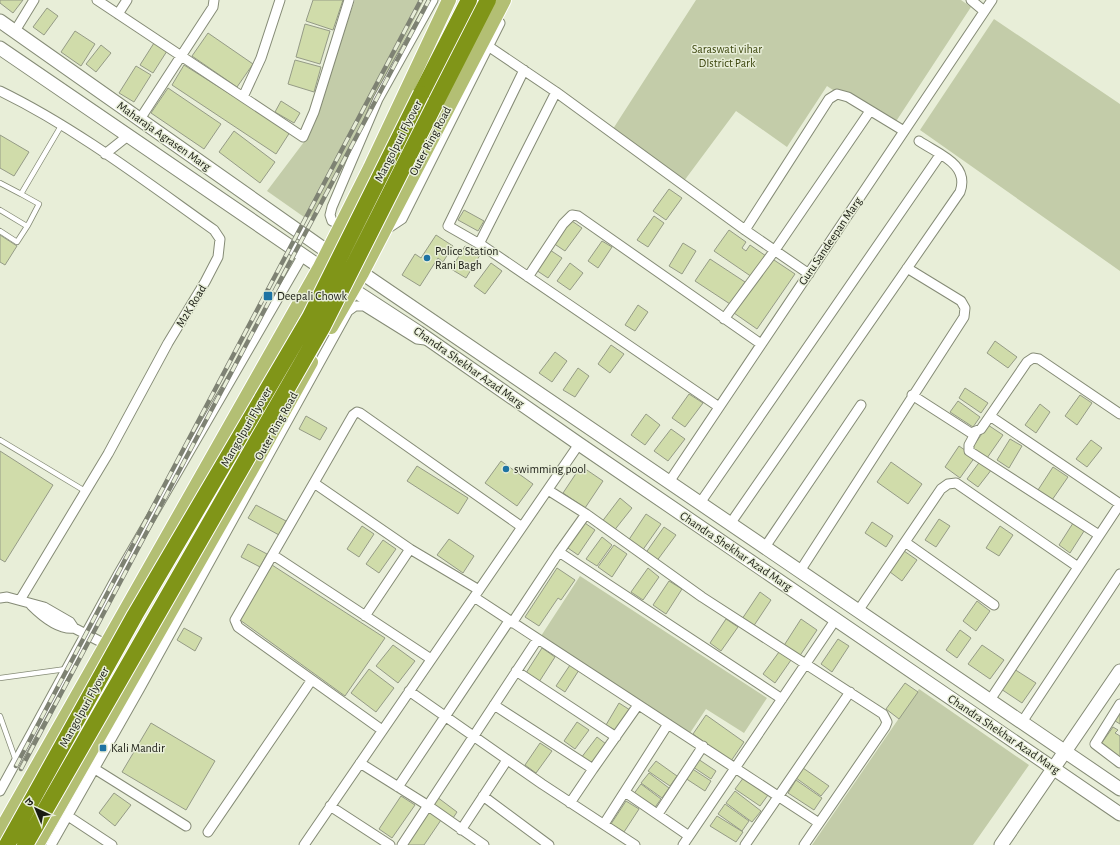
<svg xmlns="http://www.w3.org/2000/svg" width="1120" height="845" font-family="'Alegreya Sans','Noto Sans Devanagari',sans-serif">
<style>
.green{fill:#c3cca9}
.building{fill:#d0dcaa;stroke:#959b86}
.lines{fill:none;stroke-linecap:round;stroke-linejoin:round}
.lane-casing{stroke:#858b76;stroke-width:6}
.street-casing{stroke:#858b76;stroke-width:11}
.secondary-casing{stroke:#858b76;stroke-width:15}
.primary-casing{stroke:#fff;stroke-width:16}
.highway-casing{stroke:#fff;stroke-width:18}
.lane{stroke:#fff;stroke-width:4.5}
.street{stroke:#fff;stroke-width:9}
.secondary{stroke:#fff;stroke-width:13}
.primary{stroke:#b3bf74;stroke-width:14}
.highway{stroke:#809518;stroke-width:16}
.rail-casing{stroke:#7e8273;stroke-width:4.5}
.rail{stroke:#e8eed8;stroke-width:3;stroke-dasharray:9;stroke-linecap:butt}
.highway-bridge-casing{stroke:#fff;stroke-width:18;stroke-linecap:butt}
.highway-bridge{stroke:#809518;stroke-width:16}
.poi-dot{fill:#1e73a3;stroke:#e8eed8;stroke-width:1.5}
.labels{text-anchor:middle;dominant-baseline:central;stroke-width:3;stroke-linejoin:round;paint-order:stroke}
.park-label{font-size:12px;fill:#3b450c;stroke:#e8eed8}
.street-label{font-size:12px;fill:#191b13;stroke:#e8eed8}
.poi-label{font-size:12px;fill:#191b13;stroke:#e8eed8;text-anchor:start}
</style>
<rect width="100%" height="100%" fill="#e8eed8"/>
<!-- green -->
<path class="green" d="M355,0H424L317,216L304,217L267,191L307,138Z
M696,0H961L971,7L891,129L827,86L787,147L736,111L684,181L611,132Z
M994,19L1120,104V271L920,130Z
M580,576L767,698L744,733L706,709L690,733L541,636Z
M919,689L1029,765L973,845H812Z"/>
<!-- building -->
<path class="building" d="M0,0H23L13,13L0,3Z
M313,0H343L333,30L306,21Z
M47,8L58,16L44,35L33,27Z
M305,24L330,31L320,64L296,57Z
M75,31L95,44L81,66L61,52Z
M208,33L253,64L237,87L192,56Z
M154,43L167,51L153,73L140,65Z
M101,45L111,53L96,72L86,64Z
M295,60L321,67L314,92L288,84Z
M184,65L290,132L276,154L172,85Z
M136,66L151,75L134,102L119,93Z
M168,88L221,124L204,149L151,113Z
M281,101L300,113L294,123L275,112Z
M234,131L275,162L260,183L219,152Z
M0,135L29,152L14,176L0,168Z
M669,189L682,198L666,220L653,211Z
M464,210L484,221L478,231L458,220Z
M654,216L664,223L648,247L637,240Z
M569,219L582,228L565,251L553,243Z
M729,230L746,242L742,248L746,251L750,245L766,256L752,277L714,251Z
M0,235L17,246L5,265L0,262Z
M436,235L453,246L443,262L438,258L420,286L402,275L415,254L421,258Z
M602,241L612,247L598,268L588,261Z
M683,243L696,251L682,274L669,266Z
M465,246L480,255L466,278L451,269Z
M550,250L562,258L548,278L536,270Z
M771,258L795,274L757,329L734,313Z
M710,259L745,282L730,304L695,281Z
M491,263L502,271L485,294L474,286Z
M570,263L583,273L570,290L557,281Z
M638,305L648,312L635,331L625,325Z
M995,341L1017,357L1008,368L987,353Z
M611,345L624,354L610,373L598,364Z
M555,352L567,361L552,382L539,373Z
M578,368L589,376L575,397L563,390Z
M965,388L988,403L981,413L959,398Z
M689,394L703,403L685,427L672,418Z
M1080,395L1092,403L1077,425L1065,416Z
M958,401L980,417L973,427L950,412Z
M1040,404L1050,412L1036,433L1025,425Z
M646,414L660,425L645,445L631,435Z
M306,416L327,428L320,440L299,429Z
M988,425L1003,435L987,458L972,448Z
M671,429L685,439L668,461L654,451Z
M1010,439L1022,446L1009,468L997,460Z
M1091,440L1102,448L1087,467L1076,459Z
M959,446L975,457L960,478L945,467Z
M0,451L53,485L5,562L0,559Z
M981,460L992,469L978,487L967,479Z
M501,461L533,484L517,506L485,483Z
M891,462L922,484L908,504L877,482Z
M417,466L468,498L458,514L407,481Z
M581,466L603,481L585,508L563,493Z
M1053,467L1068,477L1052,500L1038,490Z
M620,498L632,508L613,532L601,523Z
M256,505L286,521L279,535L248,518Z
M646,514L661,524L642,551L628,541Z
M939,519L950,526L936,547L925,540Z
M1075,520L1086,528L1070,553L1059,545Z
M582,521L595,530L578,555L565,546Z
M872,522L893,536L886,547L865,533Z
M362,526L374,534L359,557L347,549Z
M1000,526L1013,535L999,556L986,548Z
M664,527L676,535L656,562L645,554Z
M602,537L612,545L597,566L586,559Z
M449,539L474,556L463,573L437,555Z
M383,540L396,549L379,573L366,564Z
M248,544L267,554L260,567L241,557Z
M614,545L627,554L612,577L598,567Z
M904,551L917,560L902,581L890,572Z
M272,565L385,638L345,696L240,620Z
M557,568L575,580L561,600L558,598L539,626L525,617Z
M648,568L659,577L643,600L631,592Z
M669,581L682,589L666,614L653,605Z
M760,592L771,600L753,627L742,619Z
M977,601L990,611L976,631L963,621Z
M726,619L738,627L721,651L710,643Z
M801,619L817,630L799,657L783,647Z
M184,628L202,638L195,651L177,640Z
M960,630L971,638L957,658L946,650Z
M838,639L849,646L832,672L821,664Z
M393,645L415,661L398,683L376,666Z
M982,645L1004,660L990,679L968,664Z
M542,648L555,657L539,682L526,673Z
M779,652L791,660L775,683L763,674Z
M570,665L579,670L565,692L556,686Z
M369,669L394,688L376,712L351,693Z
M1014,669L1036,683L1022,703L1001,689Z
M905,683L918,692L899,719L886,709Z
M619,703L630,710L617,731L606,725Z
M1120,708V724L1112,719Z
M706,715L744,742L731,761L693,734Z
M577,722L589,730L575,749L564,741Z
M151,723L215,761L186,810L122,772Z
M1113,727L1118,730L1115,733L1120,736V757L1101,744Z
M597,737L606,744L591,765L581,758Z
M540,743L552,751L536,773L525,765Z
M698,759L716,771L711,779L693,767Z
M656,761L677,776L670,786L648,771Z
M691,768L711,781L705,791L685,778Z
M803,768L829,786L821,796L796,778Z
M649,773L669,788L662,798L641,783Z
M744,777L768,795L760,806L735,789Z
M796,780L822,798L814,810L788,793Z
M641,784L661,799L653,810L633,795Z
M735,791L761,811L752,822L726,803Z
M114,793L131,805L115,826L99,813Z
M401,796L415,805L392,838L379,829Z
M437,797L457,812L451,821L431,805Z
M626,801L639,809L624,832L611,824Z
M725,804L749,821L742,831L718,814Z
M427,810L441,820L424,845H408L404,843Z
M717,816L743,832L736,842L710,826Z"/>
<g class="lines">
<!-- lane casing -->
<g class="lane-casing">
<path id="lane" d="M0,183L21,194L61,126
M0,210L25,225H28L39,204L21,194
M0,231L17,242L28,225
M0,440L85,491
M0,678L66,669
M0,716L16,761"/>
</g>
<!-- street casing -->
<g class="street-casing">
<path id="street" d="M97,0L303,137L314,112L349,0
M971,0L984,11
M118,14L127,0
M15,31L34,0
M488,46L556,92L745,230L809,274
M524,70L448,226L483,246L719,407
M0,91C76,128 145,181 214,230L220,239L218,257L205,282L168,343L108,454L20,600
M243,97L261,58L280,0
M140,119L213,7L214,0
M105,154L129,135
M341,225L332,221L330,215L332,207L378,99L433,0
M387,229L402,219L500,23
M745,230L829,99L837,94L848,97L904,131
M479,244L556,92
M528,277L563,224L572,215L578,216L761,344
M724,319L775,250L870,111
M912,395L971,433L981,429L1027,362L1033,358L1039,359L1120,414
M990,416L1120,504
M976,432L969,445V451L1099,535
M669,482L992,0
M314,483L410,549L365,616
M548,490L586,514
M700,503L940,155
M730,524L960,192C970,164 938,154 919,141
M905,542L994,605
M765,547L861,405
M410,549L479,590
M559,552L586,514L702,597L883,714L887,722L885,727L804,845
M273,555L431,659
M800,571L964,317L965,308L961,301L907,268
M474,597L819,823
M0,598L7,597L44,607L70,622L74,628L107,645
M31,605C41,615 59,630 74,628
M858,611L941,489L948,484L956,483L1078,567
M512,623L559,552L782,699
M516,671L616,737
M409,691L542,784L635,845
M990,700L1120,504
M1120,704L1095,744L1120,763
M494,705L593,769L570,803
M1022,722L1120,574
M382,730L238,627L235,620L353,415L357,412L360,413L522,527
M360,763L427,805L484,845
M95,769L186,826
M593,769L638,705
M398,787L509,621
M0,791L119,573L303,255
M625,792L689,836
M483,796L549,845
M330,806L390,845
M658,814L703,746
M68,816L112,845
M604,824L668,724
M461,830L507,760
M208,832L311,681
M51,845L140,688L348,311L355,306H364L417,339L425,340
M304,845L579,444
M402,845L537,640
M683,845L836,619
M745,845L850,692"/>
</g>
<!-- secondary casing -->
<g class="secondary-casing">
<path id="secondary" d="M0,21L328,252
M0,48L320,267
M362,273L1120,789
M352,289L418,332L579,444L1120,814
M1001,845L1120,671"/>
</g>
<!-- primary casing -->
<g class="primary-casing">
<path id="primary" d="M331,327L362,273L504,0
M0,832L320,267L370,168L449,0
M37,845L250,472L311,362"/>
</g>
<!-- highway casing -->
<g class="highway-casing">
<path id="highway" d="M421,94L469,0
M436,102L488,0"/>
</g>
<!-- lane -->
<use href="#lane" class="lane"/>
<!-- street -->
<use href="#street" class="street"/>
<!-- secondary -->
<use href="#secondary" class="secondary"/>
<!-- primary -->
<use href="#primary" class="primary"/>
<!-- highway -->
<use href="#highway" class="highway"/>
<!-- rail casing -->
<g class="rail-casing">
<path id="rail" d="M16,766L421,0
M21,769L429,0"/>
</g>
<!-- rail -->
<use href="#rail" class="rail"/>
<!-- highway-bridge casing -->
<g class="highway-bridge-casing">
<path id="highway-bridge" d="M7,845L135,615L310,317L421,94
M25,845L323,326L436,102"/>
</g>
<!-- highway-bridge -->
<use href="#highway-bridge" class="highway-bridge"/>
</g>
<!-- markers -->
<g class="poi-dot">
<circle cx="427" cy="258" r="4"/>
<rect x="263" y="291" width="10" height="10" rx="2"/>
<circle cx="506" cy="469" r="4"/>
<rect x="99" y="744" width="8" height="8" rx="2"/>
</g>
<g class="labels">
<!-- park labels -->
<g class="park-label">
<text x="727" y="49">Saraswati vihar<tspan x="727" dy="14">DIstrict Park</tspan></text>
</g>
<!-- street labels -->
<g class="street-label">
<text transform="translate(164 136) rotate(35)">Maharaja Agrasen Marg</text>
<text transform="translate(398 141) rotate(-63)">Mangolpuri Flyover</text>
<text transform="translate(430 141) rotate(-62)">Outer Ring Road</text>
<text transform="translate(830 241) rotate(-56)">Guru Sandeepan Marg</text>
<text transform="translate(191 306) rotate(-59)">M2K Road</text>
<text transform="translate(469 367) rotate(35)">Chandra Shekhar Azad Marg</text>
<text transform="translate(276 426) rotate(-61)">Outer Ring Road</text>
<text transform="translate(246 427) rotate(-60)">Mangolpuri Flyover</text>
<text transform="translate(736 551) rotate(34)">Chandra Shekhar Azad Marg</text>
<text transform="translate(84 707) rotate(-61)">Mangolpuri Flyover</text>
<text transform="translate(1004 734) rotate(34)">Chandra Shekhar Azad Marg</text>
</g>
<!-- poi labels -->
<g class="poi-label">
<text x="435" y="251">Police Station<tspan x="435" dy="14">Rani Bagh</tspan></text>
<text x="277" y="296">Deepali Chowk</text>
<text x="514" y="469">swimming pool</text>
<text x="111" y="748">Kali Mandir</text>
</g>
</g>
<!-- north arrow -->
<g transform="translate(36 809) rotate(316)" stroke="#e8eed8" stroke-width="3" paint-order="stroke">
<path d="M0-3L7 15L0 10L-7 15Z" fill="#191b13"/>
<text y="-6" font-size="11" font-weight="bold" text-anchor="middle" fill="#191b13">उ</text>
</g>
</svg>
